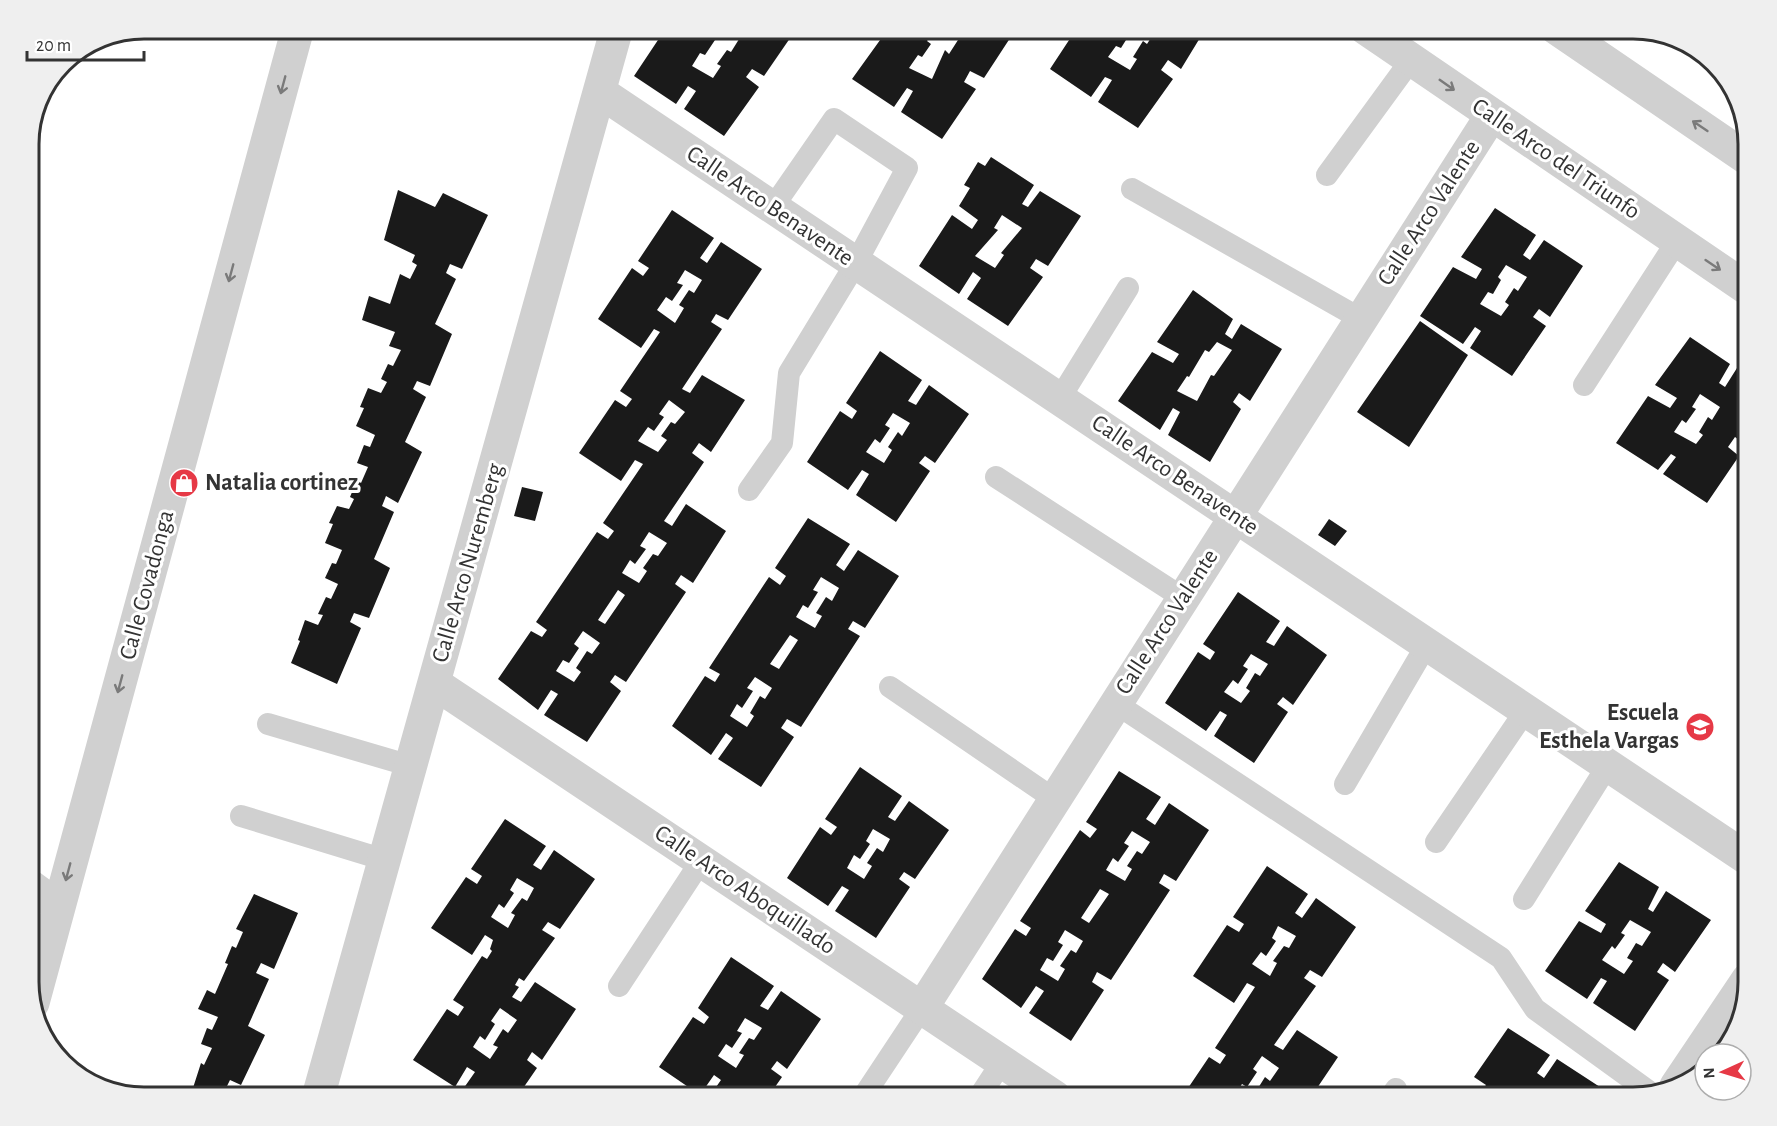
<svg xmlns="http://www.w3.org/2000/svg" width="1777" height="1126" font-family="'Alegreya Sans',sans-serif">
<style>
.building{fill:#1a1a1a;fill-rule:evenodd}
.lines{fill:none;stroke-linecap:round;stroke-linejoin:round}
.service{stroke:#d0d0d0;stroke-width:22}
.minor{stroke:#d0d0d0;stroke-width:33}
.tertiary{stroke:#d0d0d0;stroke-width:33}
.oneway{stroke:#7a7a7a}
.labels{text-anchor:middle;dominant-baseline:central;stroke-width:6;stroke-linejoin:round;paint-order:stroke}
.street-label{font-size:24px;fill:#333;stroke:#fff}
.poi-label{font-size:24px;font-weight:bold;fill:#333;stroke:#fff;text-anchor:start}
.rim{fill:none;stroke:#333;stroke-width:3}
</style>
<rect width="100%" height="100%" fill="#fff"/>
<!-- building -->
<path class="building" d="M666,28H674L690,37L696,28H716L710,38L715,40L705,55L700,53L692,66L713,78L721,66L717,64L727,50L731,52L741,36L727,28H797L764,76L752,69L746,77L759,87L724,136L684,109L696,91L688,86L676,104L634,76Z
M907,28H936L927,41L931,44L922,57L918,55L909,68L932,79L945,50L949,54L958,40L938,28L1016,29L984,78L970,71L964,82L976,89L942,139L901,112L913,91L907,88L894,107L852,79L888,29L909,40L914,32Z
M1077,28H1127L1131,32L1121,48L1116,46L1108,57L1130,70L1137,59L1133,57L1143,41L1147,44L1156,30L1154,28H1206L1181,69L1168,60L1161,70L1173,79L1138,128L1098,102L1112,80L1105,77L1091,97L1050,69Z
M991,157L1034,185L1022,204L1028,207L1040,191L1081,216L1048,266L1036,259L1030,268L1043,277L1008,326L967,299L981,278L973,272L959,294L919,266L952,215L972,229L978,220L959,206L970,188L964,185L978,162L985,166ZM1002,215L1022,228L1001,253L1004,255L995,268L975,256L998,230L994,228Z
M398,190L435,207L443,193L488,215L462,269L450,264L446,273L456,279L435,324L452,334L430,386L417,381L413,389L426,397L405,442L422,452L398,503L386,496L382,506L394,512L374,559L390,568L369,618L354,613L350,622L361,628L337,684L291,663L300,641L298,640L305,620L318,625L323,615L318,614L326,597L331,599L338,584L325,578L332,563L336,564L342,550L325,543L333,524L329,523L337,506L349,509L354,499L350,497L357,480L361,483L368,467L357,463L364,445L370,447L375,435L356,426L364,408L360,407L368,388L381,393L387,382L381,379L388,364L393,366L401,350L389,346L395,332L362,320L369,296L390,304L400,274L410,279L417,265L412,262L415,255L384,240Z
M1495,208L1536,235L1523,255L1530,260L1544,240L1583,266L1550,317L1539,309L1533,317L1546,326L1512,376L1470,348L1481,331L1475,327L1463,344L1420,316L1453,267L1476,279L1482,269L1461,257ZM1506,265L1527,277L1518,291L1514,288L1505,302L1509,305L1501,316L1480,304L1488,292L1493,294L1501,280L1498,277Z
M672,210L714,238L700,258L707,263L721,242L762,269L728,320L716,314L711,322L722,329L682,389L690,393L702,375L745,400L711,452L699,443L692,453L704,462L664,521L672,526L686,504L726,531L693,583L681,575L675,584L686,592L626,682L615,675L610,682L621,691L587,742L544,715L558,694L551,690L538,710L498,679L531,631L542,637L547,630L536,622L597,532L608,539L614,531L603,523L643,464L635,460L621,481L579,453L615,400L626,407L632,399L620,391L660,332L654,329L641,348L598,319L632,268L643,276L649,268L638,261ZM685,270L702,280L694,293L689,290L679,305L684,308L675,323L657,310L666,297L672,301L683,285L677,283ZM669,400L685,412L675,424L671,422L661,436L667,440L658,452L638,441L648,427L654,431L664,417L659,414ZM649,532L667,543L658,556L653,554L643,568L647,571L639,583L622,573L630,560L635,564L646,549L640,546ZM618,590L625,595L605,624L598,620ZM583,631L600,643L592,654L587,651L576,668L581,672L574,682L556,671L563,660L569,663L579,648L574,644Z
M1193,290L1233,319L1225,334L1232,339L1241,324L1282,349L1250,401L1239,393L1233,402L1241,409L1210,462L1168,435L1180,412L1173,408L1160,430L1118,401L1152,352L1173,363L1179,354L1157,342ZM1217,342L1232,350L1214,376L1211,375L1197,401L1177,391L1187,376L1189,377L1205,350L1209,352Z
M1420,321L1468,355L1409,447L1357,412Z
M1690,337L1730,364L1719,383L1725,387L1737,368L1748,376V441L1746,445L1735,437L1728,447L1739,456L1707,503L1663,474L1676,457L1671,454L1658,470L1616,443L1648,396L1670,408L1677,398L1655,385ZM1700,394L1720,407L1712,420L1708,417L1699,432L1703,435L1696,444L1674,432L1682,420L1686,423L1696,409L1692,407Z
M880,351L922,380L908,401L916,405L929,385L969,414L935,463L925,456L919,463L930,471L896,522L856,495L869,474L862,470L848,490L807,462L840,411L852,419L857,411L846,403ZM893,413L910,423L902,436L898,432L888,447L892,450L884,463L866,452L875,439L880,443L890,428L885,425Z
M522,487L543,492L535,521L514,516Z
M808,518L850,544L836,565L844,571L858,550L899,576L865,628L853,621L848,629L860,636L801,727L787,719L781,728L794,737L761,787L718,759L733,738L726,733L711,755L672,726L705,676L715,682L720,674L709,668L769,577L780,585L786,576L775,568ZM821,577L839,588L832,601L826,597L816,613L822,616L815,628L796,617L803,605L808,608L818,592L813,590ZM790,635L798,640L779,669L770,664ZM755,677L772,688L765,699L760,696L750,713L754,716L747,727L730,716L737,704L742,708L753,691L747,688Z
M1329,519L1347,531L1335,546L1318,535Z
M1238,592L1280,621L1266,642L1274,646L1287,626L1327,655L1293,705L1283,697L1277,704L1288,712L1254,763L1214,736L1227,715L1220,711L1206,731L1165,703L1198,652L1210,660L1215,652L1203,644ZM1251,654L1268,664L1260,676L1255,673L1246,688L1250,691L1241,703L1224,692L1233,680L1238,684L1248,669L1243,666Z
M860,767L902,796L888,817L895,821L909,801L949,830L915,879L904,872L899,879L910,887L876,938L835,911L849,890L842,886L828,906L787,878L820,827L831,835L837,827L825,819ZM873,829L890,839L883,852L877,848L867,863L872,866L864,879L847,868L854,855L860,859L870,844L866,841Z
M1119,771L1161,797L1146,819L1155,825L1169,803L1209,830L1176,881L1164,874L1159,883L1170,890L1111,980L1097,972L1092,982L1104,990L1071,1041L1029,1013L1044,991L1036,986L1021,1008L982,979L1015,929L1026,936L1031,928L1020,921L1080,830L1090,838L1097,829L1086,822ZM1132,831L1150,842L1142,854L1137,851L1127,866L1132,869L1125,881L1106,870L1113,858L1118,862L1129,846L1124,843ZM1100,889L1109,894L1089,923L1081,918ZM1065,930L1083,941L1076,953L1071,950L1060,966L1065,969L1058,981L1040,970L1047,958L1053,961L1063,945L1058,942Z
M505,819L546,846L533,865L541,870L554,850L595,879L560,929L548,922L542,930L555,938L524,981L519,978L515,985L519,987L512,997L521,1002L535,982L576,1009L542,1060L532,1052L527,1060L537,1068L517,1097H470L461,1092L475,1072L467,1067L455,1087L413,1060L447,1009L458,1016L464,1007L453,1000L482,956L487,959L492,951L490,949L493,940L485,935L472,955L431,928L466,877L477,884L482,876L471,869ZM517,878L534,888L527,901L522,898L511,913L515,915L508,928L491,917L499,904L504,908L514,893L510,890ZM500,1008L517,1020L508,1033L503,1029L493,1045L498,1047L490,1059L473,1047L480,1036L485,1040L495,1024L491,1021Z
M1619,862L1659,887L1648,909L1653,912L1666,891L1711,920L1675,972L1663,963L1657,972L1669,980L1635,1031L1593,1003L1607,981L1601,978L1587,999L1545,971L1579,921L1601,933L1606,924L1585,911ZM1630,920L1651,932L1642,946L1636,943L1627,958L1633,961L1624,974L1602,960L1612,946L1615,949L1625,935L1621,933Z
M1267,866L1308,894L1295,913L1302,918L1316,898L1356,927L1322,977L1310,970L1304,978L1316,986L1274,1045L1283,1050L1297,1030L1338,1057L1311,1097H1258L1260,1095L1255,1093L1265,1077L1270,1081L1279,1068L1262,1056L1253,1069L1257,1072L1247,1087L1242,1084L1235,1095L1238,1097H1182L1209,1057L1220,1064L1226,1055L1215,1048L1255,987L1247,983L1234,1003L1193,976L1227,925L1239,932L1244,924L1233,917ZM1278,926L1296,936L1289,948L1284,946L1273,961L1277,963L1270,976L1252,964L1261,952L1266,956L1276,941L1272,938Z
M254,894L298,913L274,969L261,963L256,973L269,979L248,1026L265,1035L241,1085L230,1080L225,1090L240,1097H179L184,1088L192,1091L201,1063L204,1065L212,1048L201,1044L207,1028L212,1030L218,1017L198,1009L207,990L215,994L228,964L225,963L232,946L236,948L243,932L236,929Z
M731,957L774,986L760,1006L768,1010L781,991L821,1019L787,1069L777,1061L771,1069L782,1077L768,1097H709L721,1080L714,1075L700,1095L659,1067L693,1017L704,1024L709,1017L698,1008ZM745,1018L762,1028L754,1040L749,1038L739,1053L744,1055L736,1068L718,1056L726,1044L732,1048L742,1033L737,1031Z
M1508,1028L1550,1055L1537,1073L1544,1078L1557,1059L1600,1087L1592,1097H1460L1468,1086L1479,1094L1486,1085L1474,1077Z"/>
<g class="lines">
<!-- service -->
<path class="service" d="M1327,175L1411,60
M1132,189L1361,319
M1584,385L1677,241
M1060,398L1128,288
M996,477L1183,598
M749,490L782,443L789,373L856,263L907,168L834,119L773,207
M890,687L1054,799
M1115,703L1501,958L1535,1009L1651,1093
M268,724L411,766
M1345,784L1427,644
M241,816L385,860
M1436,842L1526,710
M1524,899L1608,765
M619,986L701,861
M863,1097L922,1008
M979,1097L1002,1062
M1390,1097L1396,1089"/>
<!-- minor -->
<path class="minor" d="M600,92L1748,859
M434,683L1055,1097
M29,885L59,907
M33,1003L298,28
M922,1008L1491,116
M1676,1086L1748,979
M318,1097L617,28"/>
<!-- tertiary -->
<path class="tertiary" d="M1365,28L1748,289
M1556,28L1748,159"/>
</g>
<!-- one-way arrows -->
<defs><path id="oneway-shaft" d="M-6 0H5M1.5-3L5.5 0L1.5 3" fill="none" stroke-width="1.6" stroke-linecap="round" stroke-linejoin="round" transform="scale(1.5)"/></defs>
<g class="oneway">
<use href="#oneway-shaft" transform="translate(283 85) rotate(105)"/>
<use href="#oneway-shaft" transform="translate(1447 85) rotate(35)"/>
<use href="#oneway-shaft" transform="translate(1700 126) rotate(-146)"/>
<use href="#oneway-shaft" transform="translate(1713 265) rotate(34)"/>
<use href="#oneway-shaft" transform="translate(231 273) rotate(105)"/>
<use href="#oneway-shaft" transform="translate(120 684) rotate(105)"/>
<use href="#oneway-shaft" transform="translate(68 872) rotate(105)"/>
</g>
<!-- icons -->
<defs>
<g id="shop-disc" transform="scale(1.5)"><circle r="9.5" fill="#e63946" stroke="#fff"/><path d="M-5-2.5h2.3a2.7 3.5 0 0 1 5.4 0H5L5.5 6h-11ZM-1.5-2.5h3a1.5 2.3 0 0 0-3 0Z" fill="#fff"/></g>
<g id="school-disc" transform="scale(1.5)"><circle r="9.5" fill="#e63946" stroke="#fff"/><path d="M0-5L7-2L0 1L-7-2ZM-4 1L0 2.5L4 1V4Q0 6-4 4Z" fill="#fff"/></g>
</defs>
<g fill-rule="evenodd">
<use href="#shop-disc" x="184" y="483"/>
<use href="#school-disc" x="1700" y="727"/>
</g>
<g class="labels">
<!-- street labels -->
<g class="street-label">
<text transform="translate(1556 159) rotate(34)">Calle Arco del Triunfo</text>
<text transform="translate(770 206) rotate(34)">Calle Arco Benavente</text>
<text transform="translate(1429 213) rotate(-57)">Calle Arco Valente</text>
<text transform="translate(1175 475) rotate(34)">Calle Arco Benavente</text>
<text transform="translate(468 563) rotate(-74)">Calle Arco Nuremberg</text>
<text transform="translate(147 585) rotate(-75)">Calle Covadonga</text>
<text transform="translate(1167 622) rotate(-57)">Calle Arco Valente</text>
<text transform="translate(745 890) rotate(34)">Calle Arco Aboquillado</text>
</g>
<!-- poi labels -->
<g class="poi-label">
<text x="205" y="483">Natalia cortinez</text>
<text x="1679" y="713" text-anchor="end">Escuela<tspan x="1679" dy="28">Esthela Vargas</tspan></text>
</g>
</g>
<!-- crop -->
<path d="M0 0H1777V1126H0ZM144 39H1633A105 105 0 0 1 1738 144V982A105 105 0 0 1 1633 1087H144A105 105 0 0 1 39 982V144A105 105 0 0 1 144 39Z" fill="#efefef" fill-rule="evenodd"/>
<path class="rim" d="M144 39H1633A105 105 0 0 1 1738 144V982A105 105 0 0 1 1633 1087H144A105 105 0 0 1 39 982V144A105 105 0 0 1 144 39Z"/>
<!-- north arrow -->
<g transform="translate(1723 1072) rotate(266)"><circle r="28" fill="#ffffff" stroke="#adadad" stroke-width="1.5"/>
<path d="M0-4.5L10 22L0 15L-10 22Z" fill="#e63946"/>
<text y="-9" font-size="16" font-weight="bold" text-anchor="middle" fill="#333333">N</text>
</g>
<!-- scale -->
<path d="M27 51v9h117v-9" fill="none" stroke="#333333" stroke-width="3"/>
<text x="36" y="51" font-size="18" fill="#333333" stroke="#ffffff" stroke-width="4.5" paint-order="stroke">20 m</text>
</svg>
